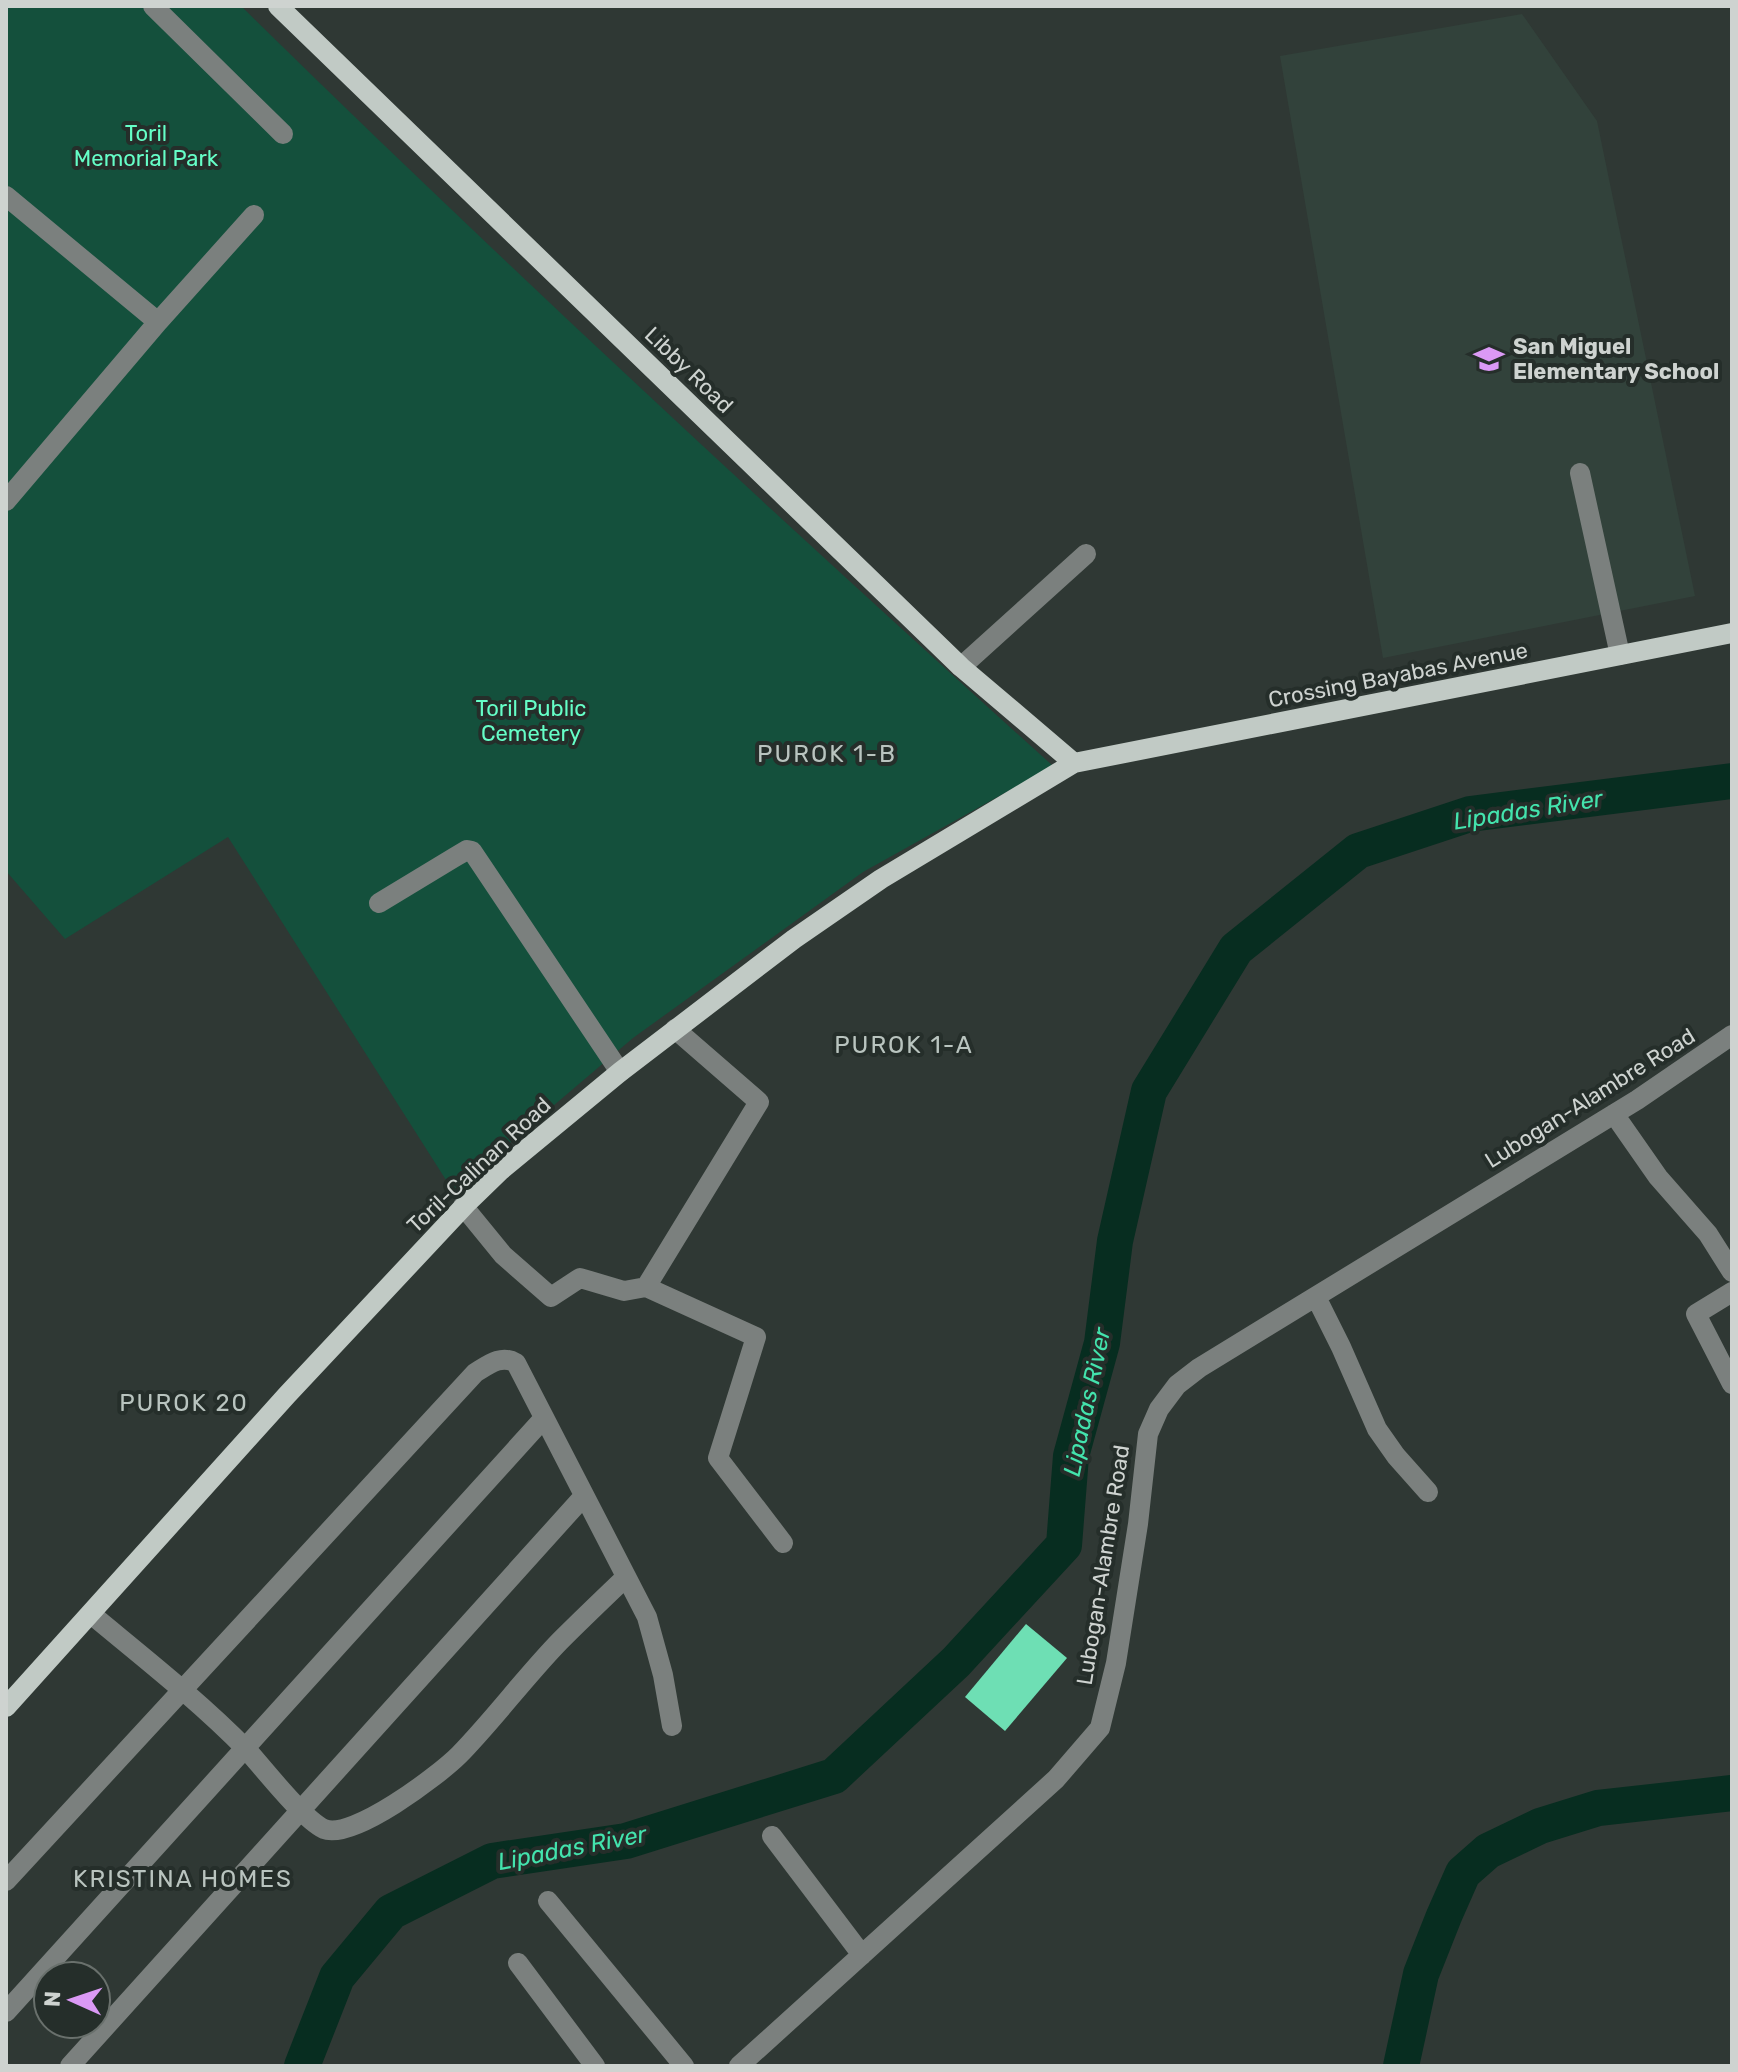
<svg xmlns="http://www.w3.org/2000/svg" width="1738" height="2072" font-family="Rubik,sans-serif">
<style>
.built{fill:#32423b}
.green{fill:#14503c}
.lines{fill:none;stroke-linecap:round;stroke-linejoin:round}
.river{stroke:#072d20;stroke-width:36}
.building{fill:#6edfb4}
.minor{stroke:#7b807e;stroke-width:20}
.major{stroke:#c1cac5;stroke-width:20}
.labels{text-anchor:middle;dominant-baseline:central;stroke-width:8;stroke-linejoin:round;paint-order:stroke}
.park-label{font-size:22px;fill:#65fec7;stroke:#252e2a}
.poi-label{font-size:22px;font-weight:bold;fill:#ced3d0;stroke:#252e2a;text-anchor:start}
.street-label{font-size:22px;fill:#ced3d0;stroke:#252e2a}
.neighbourhood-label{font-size:24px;letter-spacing:2px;fill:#b9c4bf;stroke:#252e2a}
.water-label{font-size:24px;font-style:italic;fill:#43e3ad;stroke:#252e2a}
</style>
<rect width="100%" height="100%" fill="#2f3834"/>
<!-- built -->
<path class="built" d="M1522,14L1597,121L1695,596L1383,658L1280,56Z"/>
<!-- green -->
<path class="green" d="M6,6H241C506,266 778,518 1053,766L863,872L633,1038L453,1191L228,837L65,939L6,871Z"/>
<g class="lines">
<!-- river -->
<path class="river" d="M302,2066L337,1977L391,1912L492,1861L626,1841L834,1776L956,1662L1064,1545L1071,1456L1102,1343L1115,1241L1149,1091L1236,949L1358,851L1470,814L1732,781
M1401,2066L1421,1974L1444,1916L1463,1873L1488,1851L1540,1826L1598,1808L1732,1793"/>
</g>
<!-- building -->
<path class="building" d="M1026,1624L1067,1658L1005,1731L965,1697Z"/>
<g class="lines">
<!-- minor -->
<path class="minor" d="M153,6L283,134
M6,196L158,322
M1580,473L1620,655
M6,501L158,322L254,215
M961,667L1086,554
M379,903L455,857L467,850L472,851L620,1072
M1614,1114L1658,1177L1708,1234L1732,1272
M463,1206L503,1255L551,1297L580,1278L624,1291L646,1287L756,1337L718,1458L783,1543
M646,1287L759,1102L675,1029
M1732,1292L1696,1314L1732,1384
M1316,1297L1341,1347L1377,1429L1396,1456L1428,1492
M91,1614C144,1658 199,1701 247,1750C264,1769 303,1819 324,1829C352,1841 439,1775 459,1755C495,1718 525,1677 560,1641C582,1619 604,1598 626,1577
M772,1836L862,1955
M6,1881L475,1373C488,1365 501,1354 516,1363L647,1617L663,1675L672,1726
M548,1901L684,2066
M518,1963L595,2066
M6,2012L544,1418
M70,2066L584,1496
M739,2066L1056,1779L1100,1728L1116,1663L1138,1524L1148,1434L1159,1409L1177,1385L1199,1368L1637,1100L1732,1035"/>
<!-- major -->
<path class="major" d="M278,6L961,667L1074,763
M6,1707L287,1395L468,1202L500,1171L620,1072L794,939L881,879L1074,763L1732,633"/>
</g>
<!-- icons -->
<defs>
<g id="school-bare" transform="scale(2.4)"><path d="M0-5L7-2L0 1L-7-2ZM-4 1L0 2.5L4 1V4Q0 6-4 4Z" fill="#db99f5" stroke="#252e2a" stroke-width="2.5" paint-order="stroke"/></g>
</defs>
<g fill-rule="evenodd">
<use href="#school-bare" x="1489" y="359"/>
</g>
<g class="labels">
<!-- park labels -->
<g class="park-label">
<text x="146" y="133">Toril<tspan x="146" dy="25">Memorial Park</tspan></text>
<text x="531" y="708">Toril Public<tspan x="531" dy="25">Cemetery</tspan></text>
</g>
<!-- poi labels -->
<g class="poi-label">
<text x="1513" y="346">San Miguel<tspan x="1513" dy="25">Elementary School</tspan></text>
</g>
<!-- street labels -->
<g class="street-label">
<text transform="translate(689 370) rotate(44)">Libby Road</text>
<text transform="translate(1398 675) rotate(-11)">Crossing Bayabas Avenue</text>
<text transform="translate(1590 1098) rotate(-32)">Lubogan-Alambre Road</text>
<text transform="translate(479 1165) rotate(-43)">Toril-Calinan Road</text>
<text transform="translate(1103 1565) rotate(-81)">Lubogan-Alambre Road</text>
</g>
<!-- neighbourhood labels -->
<g class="neighbourhood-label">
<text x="827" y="754">PUROK 1-B</text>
<text x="904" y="1045">PUROK 1-A</text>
<text x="184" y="1403">PUROK 20</text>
<text x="183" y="1879">KRISTINA HOMES</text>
</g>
<!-- water labels -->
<g class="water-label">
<text transform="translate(1528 810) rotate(-9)">Lipadas River</text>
<text transform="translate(1087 1402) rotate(-78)">Lipadas River</text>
<text transform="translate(572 1848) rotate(-11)">Lipadas River</text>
</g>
</g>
<!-- border -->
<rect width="1738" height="2072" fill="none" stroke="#ced3d0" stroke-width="16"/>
<!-- north arrow -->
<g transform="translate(72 2000) rotate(273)"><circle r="38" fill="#252e2a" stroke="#69706c" stroke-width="2"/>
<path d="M0-6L14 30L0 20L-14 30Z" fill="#db99f5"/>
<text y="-12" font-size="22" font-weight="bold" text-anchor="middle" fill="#ced3d0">N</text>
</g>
</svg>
